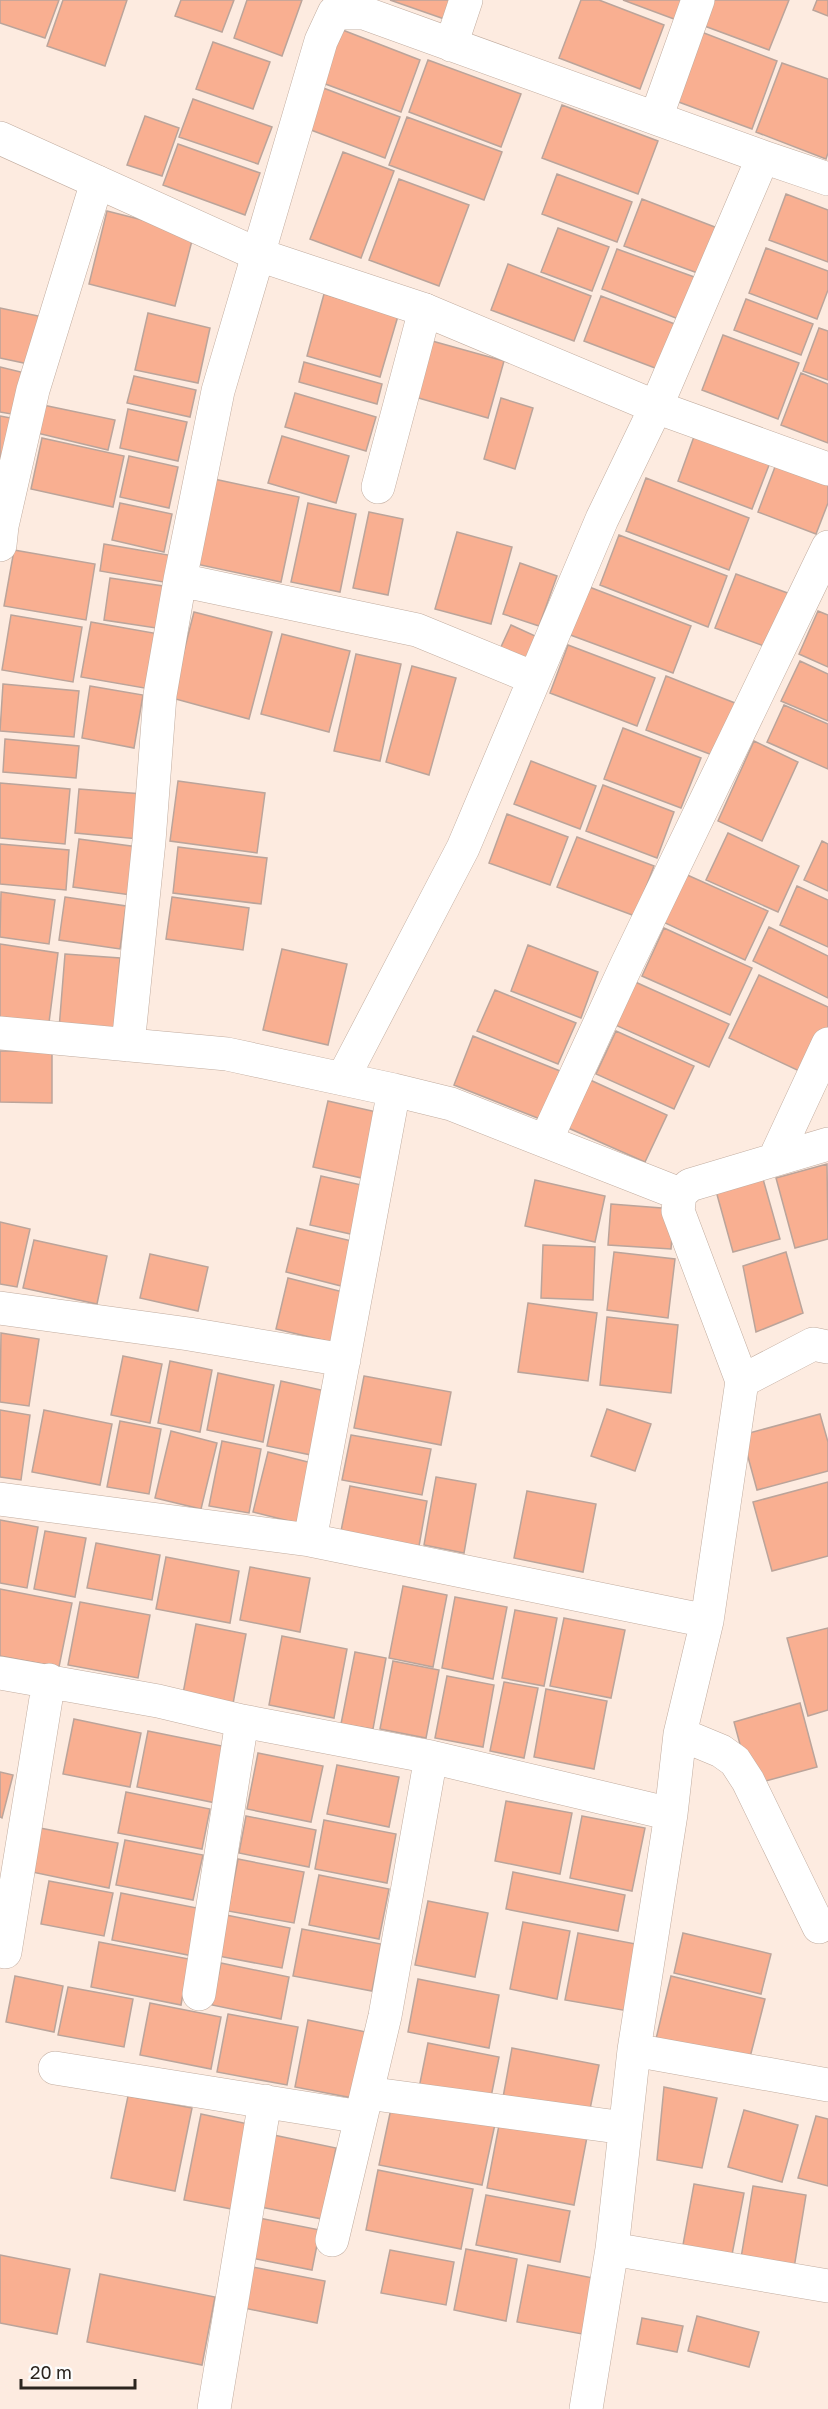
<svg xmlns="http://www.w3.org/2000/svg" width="828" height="2409" font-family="'Golos Text',sans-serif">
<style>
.building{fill:#f9af91;stroke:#bba49a;stroke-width:1.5}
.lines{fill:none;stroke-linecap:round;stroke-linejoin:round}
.minor-casing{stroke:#c1ac9f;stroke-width:34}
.tertiary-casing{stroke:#c1ac9f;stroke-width:34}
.minor{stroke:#fff;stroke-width:33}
.tertiary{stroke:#fff;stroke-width:33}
</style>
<rect width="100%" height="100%" fill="#fdebe0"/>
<!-- building -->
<path class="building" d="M0,0H59L45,38L0,23Z
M63,0H127L105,66L47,46Z
M181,0H234L222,32L175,16Z
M247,0H302L282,56L234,38Z
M390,0H457L450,21Z
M581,0H599L664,25L640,89L559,58Z
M623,0H690L682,22Z
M699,0H789L769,50L691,21Z
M817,0H828V16L813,10Z
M691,28L777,61L752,129L665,97Z
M340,29L420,60L401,112L320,82Z
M213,42L270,62L253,109L196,89Z
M428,60L521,94L501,147L409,112Z
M782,63L828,79V153L826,159L756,132Z
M318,86L400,117L385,158L303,127Z
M193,99L272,127L258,164L179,137Z
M562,105L658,141L638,194L542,158Z
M145,116L179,128L162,176L127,165Z
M407,117L502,152L484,200L389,165Z
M178,144L260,173L245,215L163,185Z
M343,152L394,171L361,258L310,239Z
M557,174L632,202L617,242L542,214Z
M399,179L469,205L439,286L369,260Z
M786,194L828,210V262L769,240Z
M642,199L720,229L703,275L624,246Z
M107,211L194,233L175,306L89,284Z
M558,228L609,247L592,291L541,272Z
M766,248L828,271V290L817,319L749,293Z
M617,249L697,278L681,320L602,289Z
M508,264L591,296L574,341L491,310Z
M324,294L398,316L380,377L307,356Z
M601,296L680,326L663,371L584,341Z
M746,299L813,324L801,355L734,330Z
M0,308L48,318L38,366L0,358Z
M148,313L210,328L198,383L135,370Z
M819,328L828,331V380L803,371Z
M723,335L799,363L778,419L702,390Z
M425,339L504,361L488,418L408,395Z
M304,362L382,384L377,404L299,382Z
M0,367L25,373L17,415L0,412Z
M801,373L828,384V443L781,425Z
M134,376L196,390L190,417L127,403Z
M295,393L376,417L366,451L285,427Z
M501,398L533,408L515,469L484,459Z
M43,405L115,420L108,450L37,433Z
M128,409L187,422L178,461L120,448Z
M0,416L11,418L0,469Z
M696,431L771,460L752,509L678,481Z
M282,436L349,456L336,503L268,483Z
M42,438L124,456L113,507L31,489Z
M129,456L178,467L169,508L120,497Z
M778,459L828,478V503L816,534L758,512Z
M646,478L749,518L729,570L626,531Z
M214,479L299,497L281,582L196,564Z
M120,503L172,514L164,552L112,540Z
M308,503L356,514L340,592L291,582Z
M369,512L403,519L388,595L353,588Z
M457,532L512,547L491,624L435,609Z
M619,535L727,576L708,627L600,585Z
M104,544L174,556L169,583L100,571Z
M14,550L95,564L86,620L4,606Z
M520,563L557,576L539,626L503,614Z
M736,574L793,595L772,649L715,628Z
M110,578L163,586L156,628L104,620Z
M584,585L691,626L673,673L565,633Z
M818,611L828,615V667L799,654Z
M194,612L272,632L249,719L172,698Z
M11,615L82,627L73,682L2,670Z
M91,622L159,634L150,689L81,677Z
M511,625L544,640L521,689L488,675Z
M282,634L350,651L329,732L261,714Z
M568,645L655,678L637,726L550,693Z
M356,654L401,664L380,761L334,751Z
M800,661L828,674V721L781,701Z
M412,666L456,678L429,775L386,762Z
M666,676L735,703L715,756L646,730Z
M3,684L79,691L74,737L0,731Z
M90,686L143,695L134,748L82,738Z
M784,705L828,724V769L767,742Z
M623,728L701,758L681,808L604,779Z
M5,739L79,746L76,778L3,772Z
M754,741L798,762L762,841L718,821Z
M531,761L596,786L580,829L514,804Z
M178,781L265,793L257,853L170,841Z
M0,783L70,789L65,844L0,838Z
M603,785L674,812L657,858L586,831Z
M79,789L143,794L139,839L75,833Z
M507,814L568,837L550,885L489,863Z
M728,833L799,866L778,912L706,880Z
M577,837L654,866L635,916L557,887Z
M79,839L138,847L131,895L73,887Z
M822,841L828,844V891L804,880Z
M0,844L69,850L66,890L0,884Z
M178,847L267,858L261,904L173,893Z
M685,874L768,911L745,960L663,922Z
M797,886L828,900V947L780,925Z
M1,892L55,900L49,944L0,937Z
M65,897L126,906L120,949L59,940Z
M172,897L249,908L243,950L166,939Z
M769,927L828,956V998L753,961Z
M664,928L752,968L730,1015L642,976Z
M0,944L58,953L48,1030L0,1024Z
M528,945L598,972L581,1018L511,991Z
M282,949L347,964L328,1045L263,1030Z
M65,954L120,958L114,1034L59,1029Z
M759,975L828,1007V1038L810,1076L729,1038Z
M633,981L729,1024L709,1067L613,1024Z
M495,990L576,1023L558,1064L477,1031Z
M616,1031L694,1066L674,1109L596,1074Z
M473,1036L560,1071L540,1119L454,1085Z
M0,1051H52V1103L0,1102Z
M588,1079L667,1115L645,1162L566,1127Z
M328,1101L381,1113L366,1179L313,1167Z
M827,1164L828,1239L795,1248L776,1178Z
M321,1176L366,1186L355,1235L310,1225Z
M763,1179L780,1239L733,1252L716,1191Z
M535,1180L605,1196L595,1242L525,1226Z
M611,1204L674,1209L671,1249L608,1245Z
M0,1222L30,1229L17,1287L0,1284Z
M297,1228L360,1243L349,1288L286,1272Z
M34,1240L107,1256L97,1304L23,1288Z
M543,1245L595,1247L593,1300L541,1298Z
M614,1252L675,1259L668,1318L607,1310Z
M786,1252L803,1313L756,1332L743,1266Z
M150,1254L208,1267L198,1311L140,1298Z
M288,1278L347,1293L335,1343L276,1329Z
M528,1303L597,1313L588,1381L518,1372Z
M607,1317L678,1325L671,1393L600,1385Z
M1,1333L39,1339L29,1406L0,1402Z
M123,1356L162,1364L150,1423L111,1415Z
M170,1361L212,1370L200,1432L158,1423Z
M218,1373L274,1385L263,1442L207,1430Z
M364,1376L451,1392L441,1445L354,1428Z
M281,1381L330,1392L316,1456L267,1446Z
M607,1409L651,1424L635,1471L591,1456Z
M0,1410L30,1415L21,1480L0,1477Z
M44,1410L112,1424L100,1485L32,1472Z
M820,1414L828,1442V1471L757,1490L742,1435Z
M120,1421L161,1429L149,1494L107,1487Z
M171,1431L217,1443L201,1509L155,1498Z
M351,1435L431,1449L422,1495L342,1480Z
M222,1441L261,1449L249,1513L209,1506Z
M268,1452L312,1463L297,1523L253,1512Z
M436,1477L476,1484L464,1553L424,1545Z
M828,1482V1556L772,1571L753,1502Z
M350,1486L427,1501L419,1546L341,1531Z
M527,1491L596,1504L583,1572L514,1558Z
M0,1520L38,1527L27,1588L0,1583Z
M45,1531L86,1538L75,1597L34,1589Z
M96,1543L160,1555L152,1600L87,1588Z
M166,1557L239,1571L230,1623L156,1609Z
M250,1567L310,1578L300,1632L240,1620Z
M403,1586L447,1595L433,1667L389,1658Z
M0,1589L72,1603L59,1667L0,1656Z
M455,1597L507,1607L493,1679L442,1668Z
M80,1602L150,1615L138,1678L68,1665Z
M515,1610L557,1618L544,1686L502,1678Z
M564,1618L625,1630L611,1698L550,1686Z
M196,1624L246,1634L232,1709L182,1699Z
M828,1628V1710L808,1716L787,1638Z
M282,1636L347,1649L334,1718L269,1705Z
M355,1652L386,1658L373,1729L341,1724Z
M393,1661L439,1670L426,1738L380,1729Z
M447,1676L494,1685L483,1747L435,1738Z
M504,1682L538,1688L524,1758L490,1751Z
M546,1689L607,1701L594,1769L534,1757Z
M800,1703L817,1767L751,1785L734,1722Z
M74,1719L141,1733L130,1787L63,1774Z
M148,1731L227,1747L216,1803L137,1787Z
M258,1753L323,1766L311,1822L247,1809Z
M337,1765L399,1777L389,1827L327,1814Z
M0,1772L13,1775L2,1818L0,1817Z
M126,1792L210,1809L202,1849L118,1833Z
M506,1801L572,1813L560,1874L495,1861Z
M246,1816L316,1830L309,1867L239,1853Z
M582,1816L645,1828L632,1891L570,1878Z
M324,1820L396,1834L387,1883L315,1869Z
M40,1828L118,1843L109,1888L32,1872Z
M125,1840L203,1855L193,1900L116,1885Z
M238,1859L304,1872L294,1923L228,1911Z
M513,1872L625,1895L618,1931L506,1909Z
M319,1875L389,1889L379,1939L309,1925Z
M49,1881L113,1893L104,1936L41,1924Z
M121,1893L207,1910L198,1957L112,1940Z
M428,1901L488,1913L475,1977L415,1965Z
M226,1915L290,1928L282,1968L218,1956Z
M523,1922L570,1931L557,1999L510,1989Z
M302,1929L381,1944L372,1991L293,1976Z
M578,1933L641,1945L628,2011L565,2000Z
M683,1933L771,1954L761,1994L674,1973Z
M99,1942L189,1959L181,2005L91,1987Z
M221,1963L289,1977L281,2019L212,2005Z
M15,1976L63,1986L54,2032L6,2022Z
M671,1976L765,1999L749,2061L656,2039Z
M418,1979L499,1995L489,2048L408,2032Z
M68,1987L133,1999L124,2047L58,2035Z
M150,2003L221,2017L211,2069L140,2055Z
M228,2014L298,2027L287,2085L217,2072Z
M308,2020L371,2033L358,2099L295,2087Z
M428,2043L499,2057L489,2107L418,2093Z
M512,2048L599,2065L588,2119L502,2103Z
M664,2087L717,2098L702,2168L657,2160Z
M128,2096L192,2108L175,2191L111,2178Z
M392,2104L495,2124L482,2185L379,2165Z
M744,2110L798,2125L782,2182L728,2167Z
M201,2114L253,2125L237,2210L184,2200Z
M816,2116L828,2119V2186L798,2178Z
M500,2120L587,2137L574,2205L487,2188Z
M264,2133L336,2148L322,2219L250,2205Z
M378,2170L473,2189L461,2249L366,2230Z
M694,2184L744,2193L730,2265L681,2256Z
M753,2186L806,2195L794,2268L741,2258Z
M486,2195L570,2211L560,2262L476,2245Z
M249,2216L320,2230L312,2270L241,2256Z
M466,2249L517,2259L506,2321L454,2310Z
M390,2250L454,2262L446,2305L381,2293Z
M0,2255L70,2269L57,2334L0,2323Z
M528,2265L593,2278L582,2334L517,2322Z
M247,2266L325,2281L317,2323L239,2307Z
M100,2274L215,2297L202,2365L87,2342Z
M697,2316L759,2332L749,2367L688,2351Z
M642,2318L683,2326L677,2352L637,2344Z"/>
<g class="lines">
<!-- minor casing -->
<g class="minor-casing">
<path id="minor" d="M451,45L466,0
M656,118L698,0
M378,487L425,310
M0,545L2,526L33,390L97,182
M180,580L417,630L534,678
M0,1033L227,1054L394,1090L451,1104L680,1194
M128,1045L149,841L160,695L180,580L218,391L321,41L334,13H364L763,157L828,179
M343,1078L463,848L602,519L656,407L763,157
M546,1140L627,964L828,547
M775,1158L828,1044
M0,1308L189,1334L344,1360
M742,1381L813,1344L828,1347
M0,1499L310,1540L707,1621
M310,1540L394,1090
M0,1673L158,1701L242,1721L431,1757L671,1814
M680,1734L721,1751L735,1761L748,1781L819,1927
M5,1952L49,1680
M199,1994L242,1721
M634,2050L828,2085
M55,2068L361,2117
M367,2093L625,2128
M332,2240L385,2016L431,1757
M612,2249L828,2286
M214,2409L265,2101
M586,2409L612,2249L634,2050L671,1814L680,1734L707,1621L742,1381L678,1211L680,1194L690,1185L828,1144"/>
</g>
<!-- tertiary casing -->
<g class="tertiary-casing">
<path id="tertiary" d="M0,138L259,255L425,310L656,407L828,469"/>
</g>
<!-- minor -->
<use href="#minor" class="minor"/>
<!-- tertiary -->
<use href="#tertiary" class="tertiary"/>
</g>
<!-- scale -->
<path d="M21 2379v9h114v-9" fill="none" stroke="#2b241e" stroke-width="3"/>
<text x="30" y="2379" font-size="18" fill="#2b241e" stroke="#fcfcfc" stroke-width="4.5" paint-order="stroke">20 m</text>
</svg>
